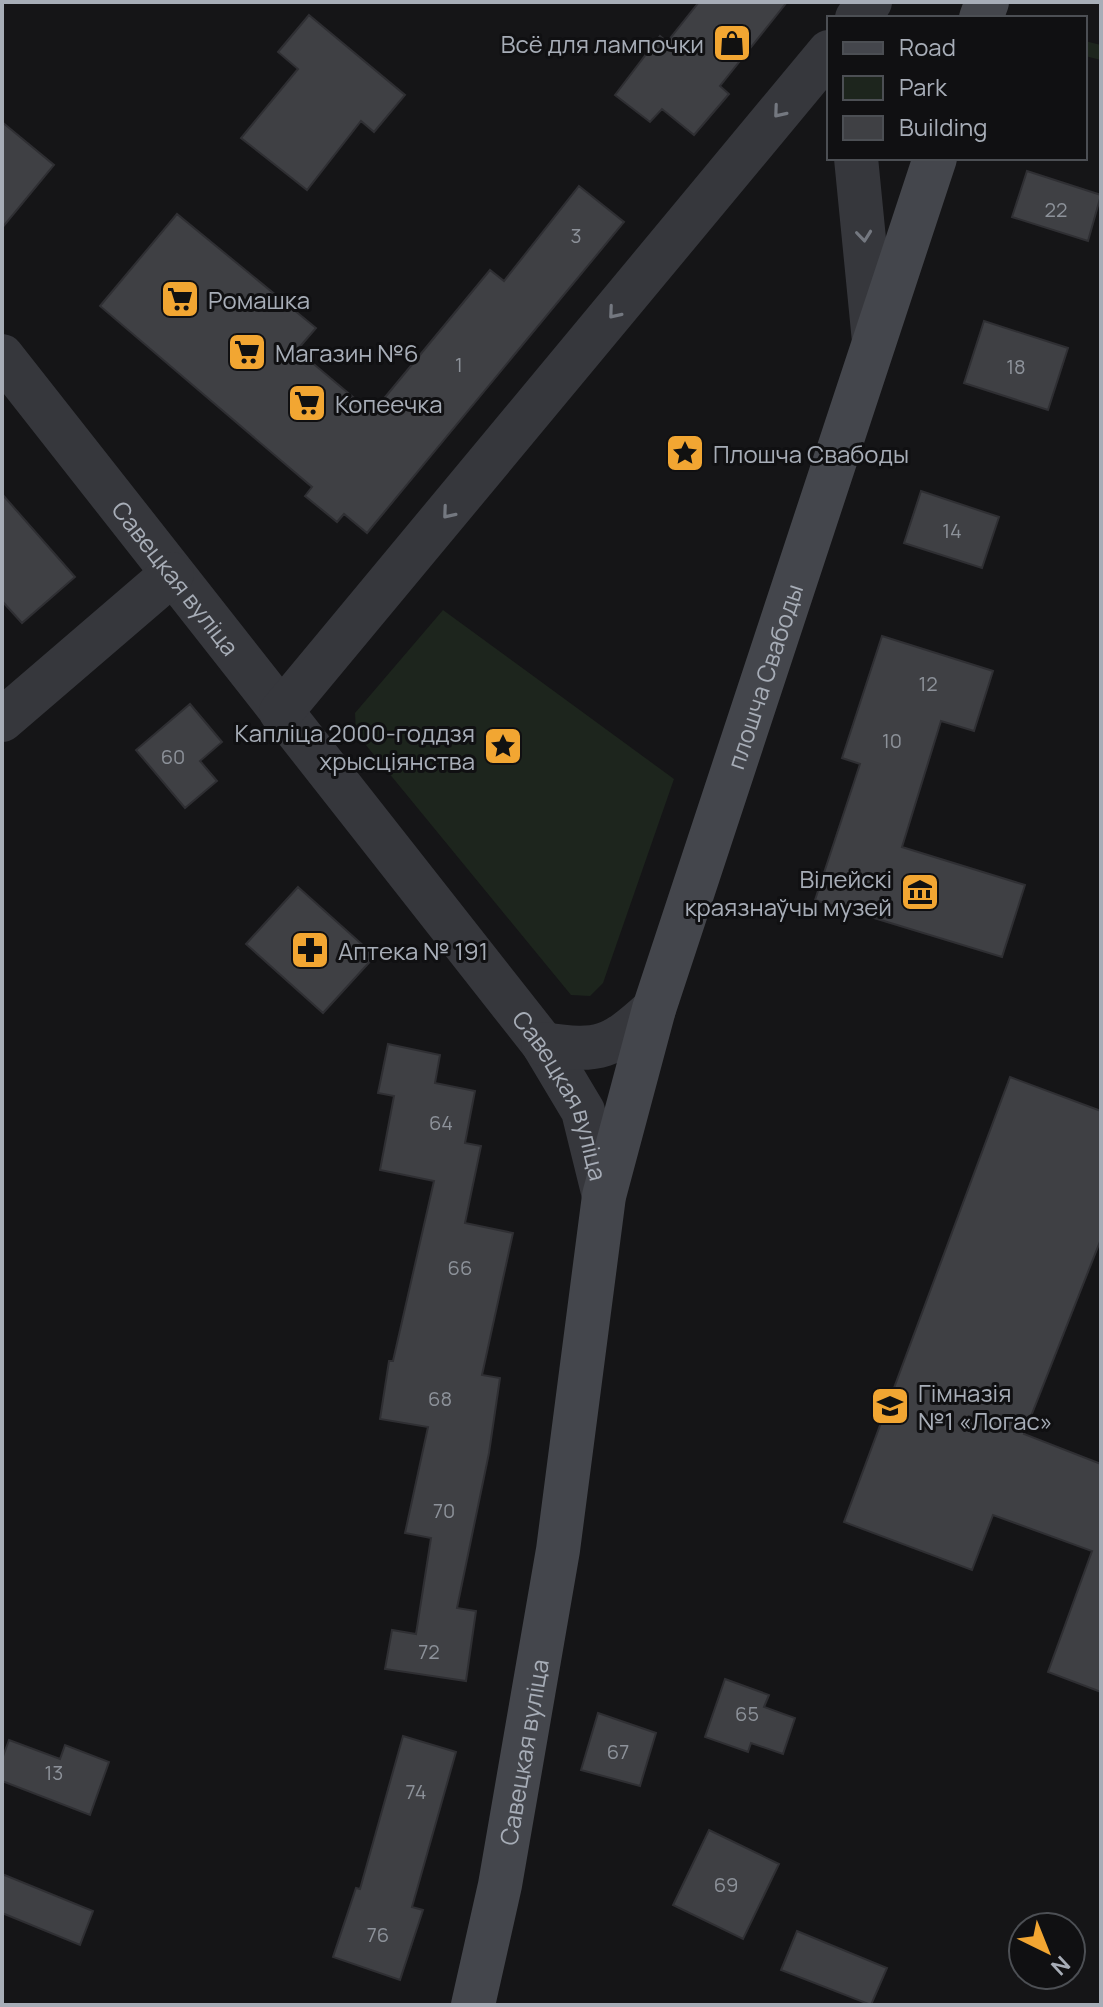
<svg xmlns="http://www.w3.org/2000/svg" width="1103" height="2007" font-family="Manrope,sans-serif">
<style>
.green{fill:#1d251d}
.building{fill:#3f4044;stroke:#2f2f33;stroke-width:2}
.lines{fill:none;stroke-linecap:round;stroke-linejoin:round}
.street{stroke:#36373c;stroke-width:44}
.secondary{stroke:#44464c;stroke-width:44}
.oneway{stroke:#747880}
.labels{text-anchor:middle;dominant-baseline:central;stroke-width:6;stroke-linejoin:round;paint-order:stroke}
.number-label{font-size:20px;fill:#8d929a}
.poi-label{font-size:24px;fill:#a7adb7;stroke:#101012;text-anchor:start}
.street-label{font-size:24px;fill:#a7adb7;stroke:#101012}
</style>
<rect width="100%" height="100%" fill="#151517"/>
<!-- green -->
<path class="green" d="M1085,41L1101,45V60L1085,56Z
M443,610L674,779L603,983L590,996L571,995L356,733L355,713Z"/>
<!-- building -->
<path class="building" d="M699,2H787L720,86L729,94L694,135L662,109L650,122L615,95L660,36L667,42Z
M309,15L405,95L374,132L361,121L307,190L241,138L298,69L278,52Z
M2,122L54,165L2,228Z
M1027,171L1101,195L1088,241L1012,217Z
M579,186L624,222L367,533L344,514L337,522L305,496L312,487L100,306L177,214L316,328L297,350L372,413L490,270L504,281Z
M984,321L1068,348L1048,410L964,383Z
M921,491L999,517L982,568L904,543Z
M2,494L75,577L22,623L2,601Z
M882,636L993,671L974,731L941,721L902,847L1025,885L1002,957L815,900L860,764L842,758Z
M190,704L222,742L200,761L217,781L185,808L136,750Z
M298,887L375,956L323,1013L246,944Z
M388,1044L440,1055L435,1083L475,1091L465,1143L481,1146L465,1223L513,1233L482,1375L500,1378L489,1453L457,1608L476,1611L466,1681L385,1669L392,1630L416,1634L431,1538L405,1533L428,1427L380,1419L389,1361H393L434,1181L380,1170L394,1096L378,1093Z
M1010,1077L1101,1111V1239L1024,1434L1101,1464V1692L1048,1672L1092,1551L993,1515L972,1570L844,1522Z
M725,1679L769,1695L764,1707L795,1718L783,1754L751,1743L748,1752L705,1737Z
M598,1713L656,1733L640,1786L581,1770Z
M403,1736L456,1752L412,1907L423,1910L400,1980L333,1957L356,1888L360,1889Z
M9,1740L60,1759L65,1745L109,1762L90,1815L2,1781V1759Z
M709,1830L779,1864L743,1939L673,1905Z
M2,1874L93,1911L80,1945L2,1913Z
M797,1931L887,1968L871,2005L781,1970Z"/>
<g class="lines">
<!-- street -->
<g class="street">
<path d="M857,18L870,2"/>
<path d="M856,158L874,341"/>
<path id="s1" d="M2,356L543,1044L583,1111L604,1196"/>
<path d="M281,712L829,52"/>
<path d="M2,720L172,574"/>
<path d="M543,1044C600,1053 611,1048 654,1009"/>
</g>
<!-- secondary -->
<g class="secondary">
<path d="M981,18L987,2"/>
<path id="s2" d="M473,2005L500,1885L558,1550L604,1196L654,1009L935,158"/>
</g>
</g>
<!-- one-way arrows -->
<defs><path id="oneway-chevron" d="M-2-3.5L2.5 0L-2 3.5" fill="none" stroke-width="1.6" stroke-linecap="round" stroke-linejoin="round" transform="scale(2)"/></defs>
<g class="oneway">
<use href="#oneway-chevron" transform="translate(779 112) rotate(130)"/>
<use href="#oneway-chevron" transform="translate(864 236) rotate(84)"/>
<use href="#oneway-chevron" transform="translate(614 313) rotate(130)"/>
<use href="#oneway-chevron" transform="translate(448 513) rotate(130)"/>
</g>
<!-- icons -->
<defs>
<g id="shop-square" transform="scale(2)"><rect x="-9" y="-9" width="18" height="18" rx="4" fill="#f2a632" stroke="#101012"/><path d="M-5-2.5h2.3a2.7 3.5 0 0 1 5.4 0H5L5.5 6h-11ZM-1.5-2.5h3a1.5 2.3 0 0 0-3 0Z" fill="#111"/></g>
<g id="supermarket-square" transform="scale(2)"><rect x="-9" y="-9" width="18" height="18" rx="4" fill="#f2a632" stroke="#101012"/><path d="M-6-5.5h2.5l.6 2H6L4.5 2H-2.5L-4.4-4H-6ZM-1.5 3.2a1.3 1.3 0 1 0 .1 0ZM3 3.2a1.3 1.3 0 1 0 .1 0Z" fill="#111"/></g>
<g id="sight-square" transform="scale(2)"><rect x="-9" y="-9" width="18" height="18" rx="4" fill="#f2a632" stroke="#101012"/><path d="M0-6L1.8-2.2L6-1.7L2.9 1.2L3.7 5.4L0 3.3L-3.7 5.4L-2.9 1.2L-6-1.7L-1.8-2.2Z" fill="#111"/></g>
<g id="museum-square" transform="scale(2)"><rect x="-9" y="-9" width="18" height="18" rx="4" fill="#f2a632" stroke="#101012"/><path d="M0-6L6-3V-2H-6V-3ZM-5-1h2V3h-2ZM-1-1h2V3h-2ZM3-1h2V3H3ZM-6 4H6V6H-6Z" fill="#111"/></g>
<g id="pharmacy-square" transform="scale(2)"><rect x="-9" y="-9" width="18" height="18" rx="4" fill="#f2a632" stroke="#101012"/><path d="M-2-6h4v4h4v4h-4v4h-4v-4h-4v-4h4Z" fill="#111"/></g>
<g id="school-square" transform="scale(2)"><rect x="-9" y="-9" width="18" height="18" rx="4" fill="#f2a632" stroke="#101012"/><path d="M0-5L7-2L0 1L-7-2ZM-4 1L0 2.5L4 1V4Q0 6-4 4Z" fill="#111"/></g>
</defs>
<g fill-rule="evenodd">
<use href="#shop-square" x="732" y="43"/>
<use href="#supermarket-square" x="180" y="299"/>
<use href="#supermarket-square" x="247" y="352"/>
<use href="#supermarket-square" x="307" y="403"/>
<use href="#sight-square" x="685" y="453"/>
<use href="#sight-square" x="503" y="746"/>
<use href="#museum-square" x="920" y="892"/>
<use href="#pharmacy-square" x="310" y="950"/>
<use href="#school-square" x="890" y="1406"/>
</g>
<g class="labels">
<!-- number labels -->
<g class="number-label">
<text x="1056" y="209">22</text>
<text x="576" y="235">3</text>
<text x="459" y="364">1</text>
<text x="1016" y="366">18</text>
<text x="952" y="530">14</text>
<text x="928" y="683">12</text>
<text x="892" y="740">10</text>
<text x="173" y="756">60</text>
<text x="441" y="1122">64</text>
<text x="460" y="1267">66</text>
<text x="440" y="1398">68</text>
<text x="444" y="1510">70</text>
<text x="429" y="1651">72</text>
<text x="747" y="1713">65</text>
<text x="618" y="1751">67</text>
<text x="54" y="1772">13</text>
<text x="416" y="1791">74</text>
<text x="726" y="1884">69</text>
<text x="378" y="1934">76</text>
</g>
<!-- poi labels -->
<g class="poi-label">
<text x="704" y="43" text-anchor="end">Всё для лампочки</text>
<text x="208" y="299">Ромашка</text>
<text x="275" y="352">Магазин №6</text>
<text x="335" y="403">Копеечка</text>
<text x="713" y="453">Плошча Свабоды</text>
<text x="475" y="732" text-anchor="end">Капліца 2000-годдзя<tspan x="475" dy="28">хрысціянства</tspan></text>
<text x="892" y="878" text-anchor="end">Вілейскі<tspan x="892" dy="28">краязнаўчы музей</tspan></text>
<text x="338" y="950">Аптека № 191</text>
<text x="918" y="1392">Гімназія<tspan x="918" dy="28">№1 «Логас»</tspan></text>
</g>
<!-- street labels -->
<g class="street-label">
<text stroke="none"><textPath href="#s1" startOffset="282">Савецкая вуліца</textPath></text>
<text stroke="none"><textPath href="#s2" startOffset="1364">плошча Свабоды</textPath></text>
<text stroke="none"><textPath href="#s1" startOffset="930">Савецкая вуліца</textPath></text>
<text stroke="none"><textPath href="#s2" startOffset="258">Савецкая вуліца</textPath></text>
</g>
</g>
<!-- border -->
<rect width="1103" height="2007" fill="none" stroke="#a7adb7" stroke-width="8"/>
<!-- legend -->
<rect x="827" y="16" width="260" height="144" fill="#101012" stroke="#4c4f54" stroke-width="2"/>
<rect x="843" y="42" width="40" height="12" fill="#44464c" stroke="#4c4f54" stroke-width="2"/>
<text x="899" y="56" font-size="24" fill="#a7adb7">Road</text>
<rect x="843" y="76" width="40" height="24" fill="#1d251d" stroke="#4c4f54" stroke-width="2"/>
<text x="899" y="96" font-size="24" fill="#a7adb7">Park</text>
<rect x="843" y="116" width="40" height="24" fill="#3f4044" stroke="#4c4f54" stroke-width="2"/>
<text x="899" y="136" font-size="24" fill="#a7adb7">Building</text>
<!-- north arrow -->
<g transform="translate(1047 1951) rotate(137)"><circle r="38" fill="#101012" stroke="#4c4f54" stroke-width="2"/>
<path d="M0-6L14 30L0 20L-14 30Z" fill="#f2a632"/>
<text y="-12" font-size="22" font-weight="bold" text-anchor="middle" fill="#a7adb7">N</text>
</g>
</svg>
